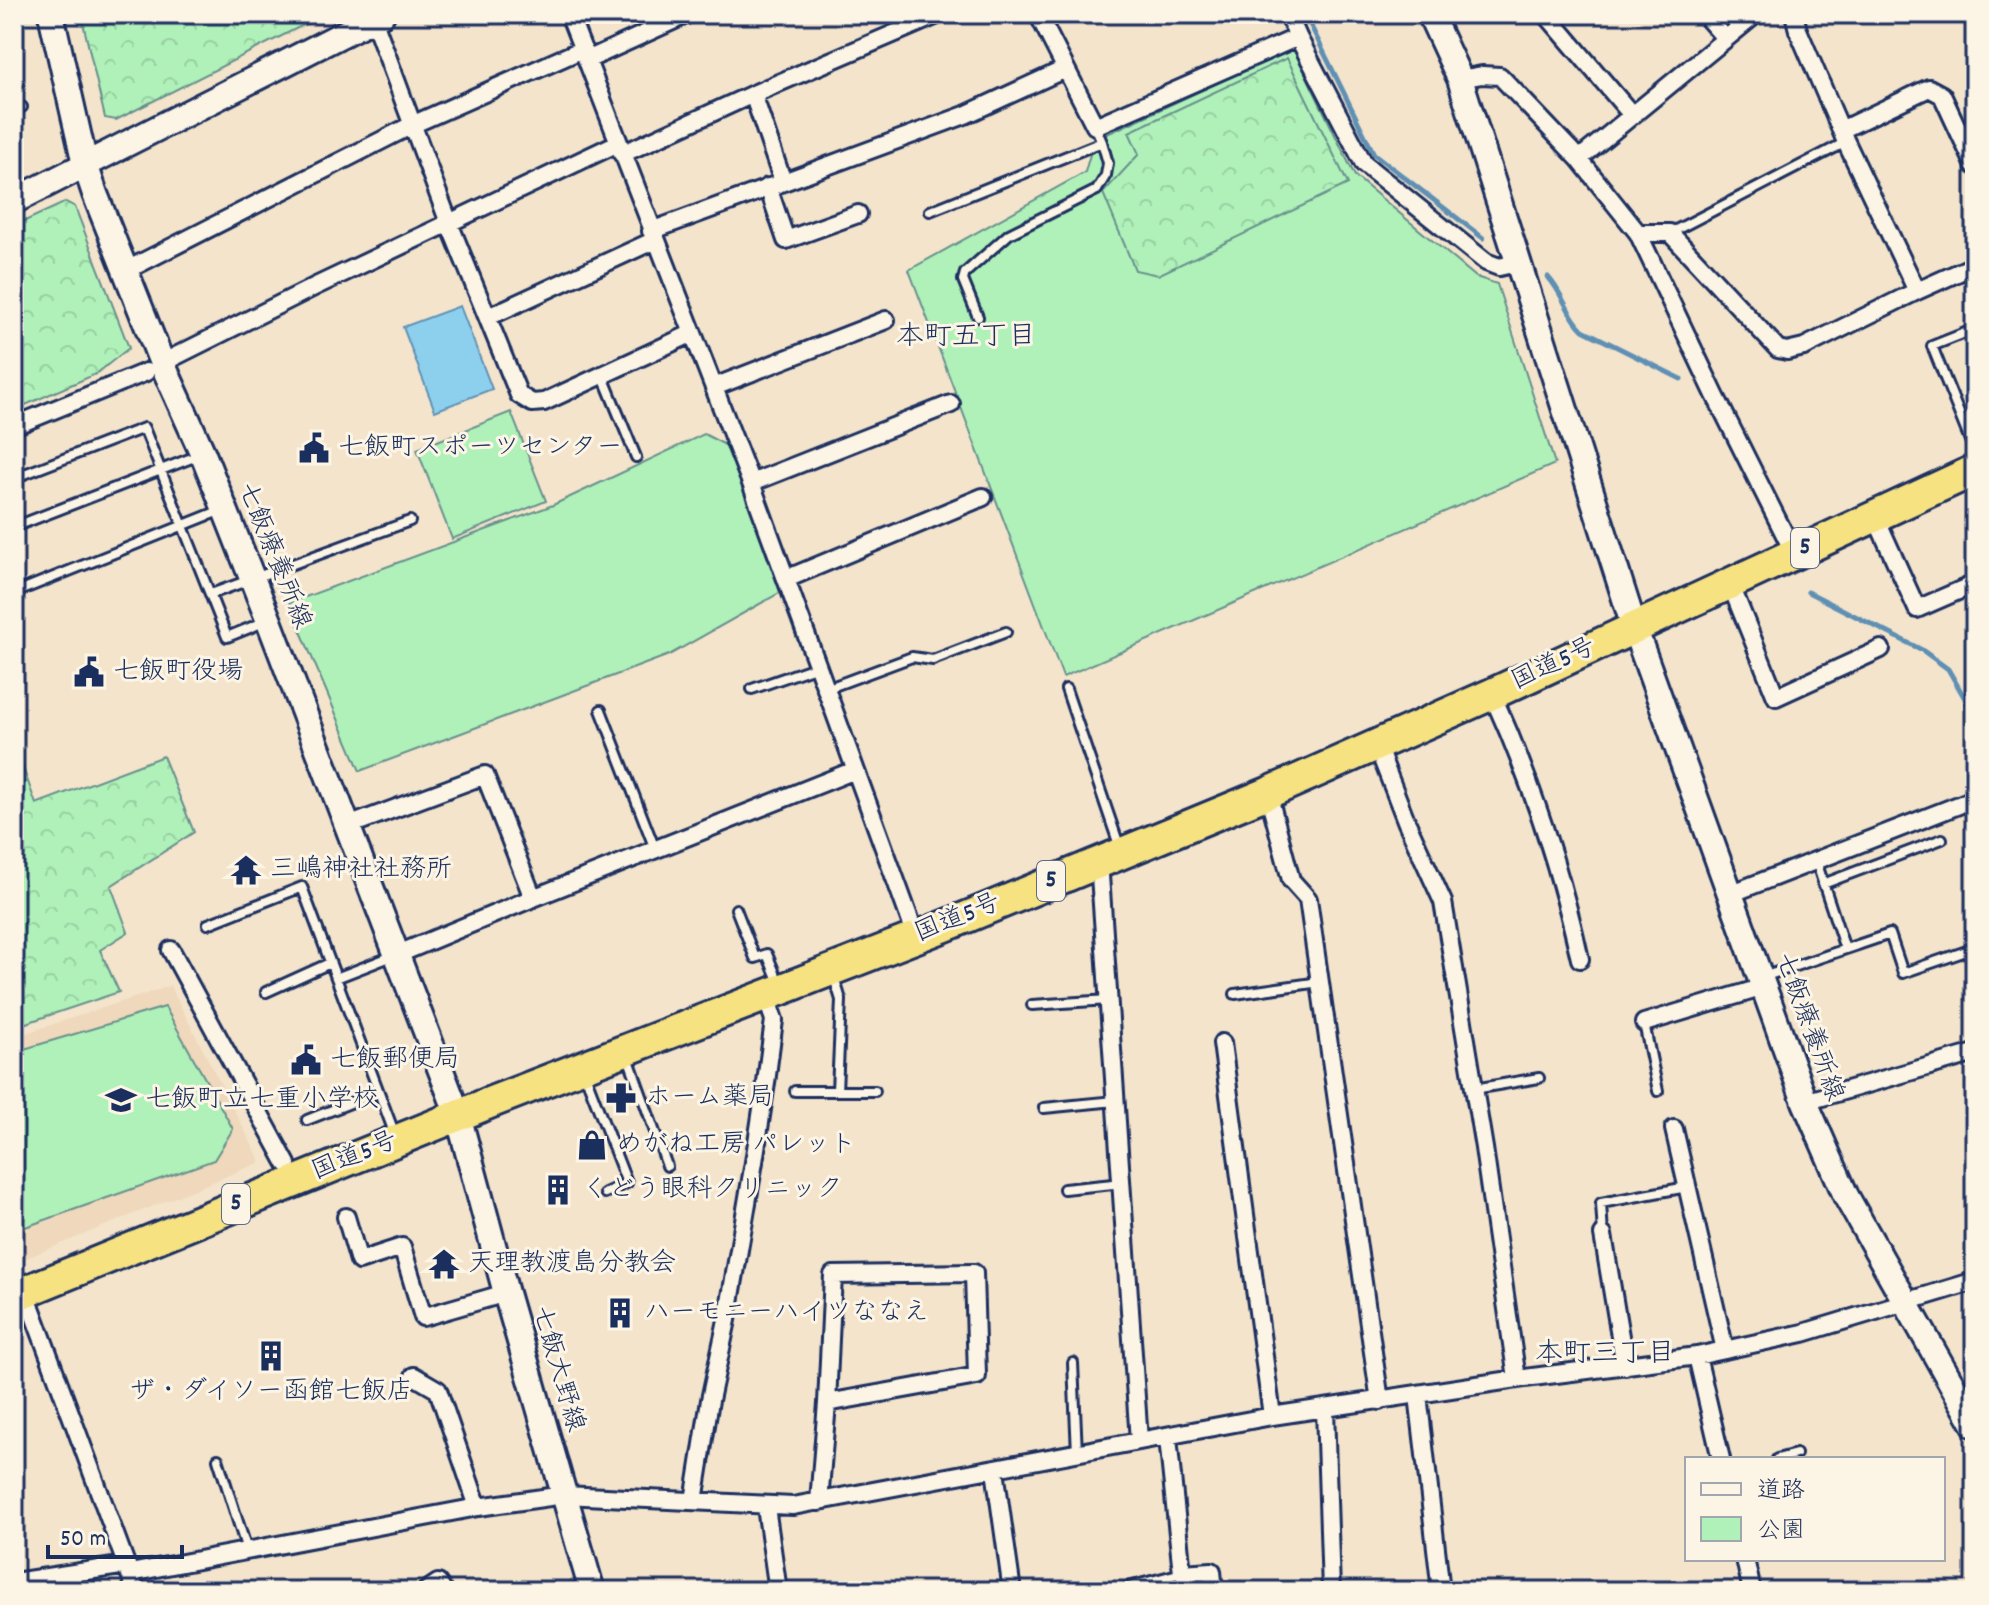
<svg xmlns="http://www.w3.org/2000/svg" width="1989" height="1605" font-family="Dekko,'Klee One',sans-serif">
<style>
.built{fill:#efd8bb}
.green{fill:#b0f1b9;stroke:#66908c;stroke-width:2}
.forest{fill:url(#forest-crowns);stroke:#66908c;stroke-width:2}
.water{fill:#8dd0ee;stroke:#5f90b4;stroke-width:2}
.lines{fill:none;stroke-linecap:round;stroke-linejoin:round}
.stream{stroke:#5f90b4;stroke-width:5}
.lane-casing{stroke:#1b2f5e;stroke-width:14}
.street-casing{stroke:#1b2f5e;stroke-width:22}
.secondary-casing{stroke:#1b2f5e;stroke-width:30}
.highway-casing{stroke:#1b2f5e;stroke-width:36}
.lane{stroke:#fcf5e5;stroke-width:8}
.street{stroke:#fcf5e5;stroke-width:16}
.secondary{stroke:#fcf5e5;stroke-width:24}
.highway{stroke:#f7e281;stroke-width:30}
.labels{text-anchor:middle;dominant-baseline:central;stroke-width:6;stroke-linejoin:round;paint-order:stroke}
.shield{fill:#fcf5e5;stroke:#5e6a86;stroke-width:2}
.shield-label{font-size:24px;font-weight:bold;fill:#1b2f5e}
.poi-label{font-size:26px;fill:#1b2f5e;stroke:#fcf5e5;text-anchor:start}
.street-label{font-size:26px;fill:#1b2f5e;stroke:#fcf5e5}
.neighbourhood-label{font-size:28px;fill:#1b2f5e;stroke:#fcf5e5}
</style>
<defs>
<pattern id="forest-crowns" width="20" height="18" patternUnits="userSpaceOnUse" patternTransform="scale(2)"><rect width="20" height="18" fill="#b0f1b9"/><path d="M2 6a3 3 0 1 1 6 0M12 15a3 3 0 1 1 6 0" fill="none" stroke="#97cfa1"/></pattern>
</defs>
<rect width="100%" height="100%" fill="#f4e4cc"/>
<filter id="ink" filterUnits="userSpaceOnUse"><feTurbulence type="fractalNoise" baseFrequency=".0125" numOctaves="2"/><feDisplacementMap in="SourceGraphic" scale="16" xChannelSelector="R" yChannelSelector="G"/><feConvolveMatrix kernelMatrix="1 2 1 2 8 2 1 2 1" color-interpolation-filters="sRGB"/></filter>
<g filter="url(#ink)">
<!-- built -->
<path class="built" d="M170,986L261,1162L14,1263V1037Z"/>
<!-- green -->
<path class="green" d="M1293,48L1355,176L1476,277L1497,284L1555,464L1063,677L909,270L1085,172L1094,140Z
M511,412L546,501L452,539L417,449Z
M704,434L729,447L781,592L669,655L360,771L289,603L553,505Z
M165,1007L233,1129L214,1160L14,1231V1052Z"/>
<!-- forest -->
<path class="forest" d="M81,14H325L116,120L105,118Z
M1287,58L1348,184L1158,275L1135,270L1103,193L1139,154L1129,132Z
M66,202L75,207L129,348L96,374L14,410V226Z
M14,743L36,804L163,756L194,832L111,886L128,932L100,950L119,992L14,1027Z"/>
<!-- water -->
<path class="water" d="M460,306L492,389L435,411L403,327Z"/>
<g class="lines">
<!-- stream -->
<path class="stream" d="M1305,14L1374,154L1483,238
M1548,277C1563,293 1567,315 1583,330L1681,379
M1808,592L1922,650L1948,669L1975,716"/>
<!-- lane casing -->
<g class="lane-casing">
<path id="lane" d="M14,110L22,107
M930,211L1102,142L1095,126
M1670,233L1846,142
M978,317L963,280L965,273L1009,234L1097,190L1106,175L1108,163L1102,142
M1975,329L1932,346L1975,453
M602,374L636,457
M14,478L144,428L227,637L264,622
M14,527L202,454
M14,593L224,509
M211,594L410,521
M14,639H15
M752,689L818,666
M826,689L912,657L933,660L1006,632
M1066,689L1120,848
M601,710L655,849
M1816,861L1845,949
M1823,884L1942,839
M736,909L755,958L767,954L780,985
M208,924L302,887L395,1135
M834,977L841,1000L837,1091
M1763,977L1890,934L1903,973L1975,948
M336,978L395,955
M266,992L330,963
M1235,994L1320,982
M1032,1005L1109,1000
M1644,1023L1658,1091
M627,1054L667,1166
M584,1072L627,1183L605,1193
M1474,1089L1539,1078
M795,1091H875
M1044,1108L1115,1101
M307,1120L378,1092
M1064,1189L1123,1183
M1603,1235L1601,1203L1687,1187
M1073,1363L1077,1453
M218,1459L247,1550
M1777,1459L1796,1454
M1113,1591L1182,1573"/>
</g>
<!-- street casing -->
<g class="street-casing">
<path id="street" d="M569,14L751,483L916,936
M1038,14L1095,126L1298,37L1288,14
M1546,14L1632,115
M1704,14L1725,38
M1794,14L1798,30L1846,142L1917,291
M373,18L449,223L519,395L532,403L544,402L693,333
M1298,37L1364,164L1486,262L1499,267L1517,263
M587,60L688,14
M1460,79L1482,75L1500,76L1579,159L1638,233L1715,395L1794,553
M753,94L783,182
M1841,130L1929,88L1942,95L1975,166
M622,154L753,94L940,14
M1579,159L1756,14
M768,187L786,240L858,214
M651,231L965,115L1065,69
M1638,233H1670L1778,349L1787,351L1804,347L1917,291L1975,265
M125,271L414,124L583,49
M488,317L655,240
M162,363L316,286L618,143
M714,387L886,320
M14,426L146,372
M751,483L951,404
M1875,516L1917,609L1972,585L1975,590
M786,579L983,497
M1730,583L1776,697L1881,649
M1492,694C1530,778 1560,868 1580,959
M1377,746L1407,823L1443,902L1484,1148L1517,1379
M1268,793L1291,880L1308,899L1380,1401
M348,826L485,775L533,898L396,955
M1099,861L1139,1441
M1730,894L1969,801
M533,898L855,770
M171,950L287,1164
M1644,1023L1764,987
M1222,1043L1272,1416
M1805,1102L1975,1053
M1674,1129L1725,1350
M346,1217L359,1261L402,1247L423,1317L506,1293
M1603,1235L1625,1366
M25,1291L136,1591
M1697,1356L1721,1459
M414,1376L438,1390L478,1507
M1418,1395L1441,1591
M1325,1409L1331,1591
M1168,1438L1182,1573L1212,1571L1214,1591
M995,1470L1012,1591
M694,1501L710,1400L727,1320L754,1162L766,1083L774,1020L765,994
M819,1502L827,1403L833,1275L974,1273L977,1376L827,1403
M766,1507L778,1591
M1745,1559L1752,1591
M130,1573L478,1507L564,1495L793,1506L1272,1416L1517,1379L1697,1356L1803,1333L1975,1281
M14,1582L127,1565
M426,1591L438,1583L443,1591"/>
</g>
<!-- secondary casing -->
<g class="secondary-casing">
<path id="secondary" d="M51,14L85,164L95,194L162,363L203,454L269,621L458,1115L506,1293L592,1591
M1430,14L1460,79L1634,627L1805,1102L1846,1196L1975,1425
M14,201L382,14"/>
</g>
<!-- highway casing -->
<g class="highway-casing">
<path id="highway" d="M14,1296L494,1101L945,926L1268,793L1492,694L1975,470"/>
</g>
<!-- lane -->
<use href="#lane" class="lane"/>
<!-- street -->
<use href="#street" class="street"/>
<!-- secondary -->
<use href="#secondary" class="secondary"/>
<!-- highway -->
<use href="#highway" class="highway"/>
</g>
</g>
<!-- icons -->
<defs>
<g id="civic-bare" transform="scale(2.4)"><path d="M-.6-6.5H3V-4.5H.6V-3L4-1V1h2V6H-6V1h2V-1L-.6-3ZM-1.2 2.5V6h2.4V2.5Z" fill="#1b2f5e" stroke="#fcf5e5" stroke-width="2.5" paint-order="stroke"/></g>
<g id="temple-bare" transform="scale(2.4)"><path d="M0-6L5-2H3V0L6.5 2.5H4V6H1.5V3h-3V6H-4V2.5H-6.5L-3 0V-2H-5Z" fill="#1b2f5e" stroke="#fcf5e5" stroke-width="2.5" paint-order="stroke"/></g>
<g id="pharmacy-bare" transform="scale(2.4)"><path d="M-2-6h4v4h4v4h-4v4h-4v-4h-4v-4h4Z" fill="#1b2f5e" stroke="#fcf5e5" stroke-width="2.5" paint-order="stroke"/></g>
<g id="school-bare" transform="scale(2.4)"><path d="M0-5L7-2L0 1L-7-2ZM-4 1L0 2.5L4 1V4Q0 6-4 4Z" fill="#1b2f5e" stroke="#fcf5e5" stroke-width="2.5" paint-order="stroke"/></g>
<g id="shop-bare" transform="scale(2.4)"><path d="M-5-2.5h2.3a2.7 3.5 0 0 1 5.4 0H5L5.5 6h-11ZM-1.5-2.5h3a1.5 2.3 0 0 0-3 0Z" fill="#1b2f5e" stroke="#fcf5e5" stroke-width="2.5" paint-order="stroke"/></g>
<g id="building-bare" transform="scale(2.4)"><path d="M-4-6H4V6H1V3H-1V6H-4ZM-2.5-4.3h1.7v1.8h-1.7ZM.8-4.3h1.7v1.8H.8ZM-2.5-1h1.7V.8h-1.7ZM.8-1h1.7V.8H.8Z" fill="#1b2f5e" stroke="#fcf5e5" stroke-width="2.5" paint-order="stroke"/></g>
</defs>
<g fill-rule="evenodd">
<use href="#civic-bare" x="314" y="448"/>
<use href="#civic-bare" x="89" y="672"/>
<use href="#temple-bare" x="246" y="870"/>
<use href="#civic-bare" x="306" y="1060"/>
<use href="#pharmacy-bare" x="621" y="1098"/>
<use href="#school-bare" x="121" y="1100"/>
<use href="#shop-bare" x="592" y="1145"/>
<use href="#building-bare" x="558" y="1190"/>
<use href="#temple-bare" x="444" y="1264"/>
<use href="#building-bare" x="620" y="1313"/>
<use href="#building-bare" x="271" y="1356"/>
</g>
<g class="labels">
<!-- shield labels -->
<g class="shield">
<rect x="1791" y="528" width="28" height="40" rx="6"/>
<rect x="1037" y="861" width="28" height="40" rx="6"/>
<rect x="222" y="1184" width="28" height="40" rx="6"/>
</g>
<g class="shield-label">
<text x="1805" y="548">5</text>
<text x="1051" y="881">5</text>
<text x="236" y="1204">5</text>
</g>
<!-- poi labels -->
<g class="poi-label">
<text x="338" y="448">七飯町スポーツセンター</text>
<text x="113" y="672">七飯町役場</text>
<text x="270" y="870">三嶋神社社務所</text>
<text x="330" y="1060">七飯郵便局</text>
<text x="645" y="1098">ホーム薬局</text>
<text x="145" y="1100">七飯町立七重小学校</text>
<text x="616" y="1145">めがね工房 パレット</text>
<text x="582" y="1190">くどう眼科クリニック</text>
<text x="468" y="1264">天理教渡島分教会</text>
<text x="644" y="1313">ハーモニーハイツななえ</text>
<text x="271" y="1392" text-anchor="middle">ザ・ダイソー函館七飯店</text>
</g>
<!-- street labels -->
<g class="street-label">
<text transform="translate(273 556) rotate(68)">七飯療養所線</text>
<text transform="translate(1554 665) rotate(-25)">国道5号</text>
<text transform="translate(958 919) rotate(-22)">国道5号</text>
<text transform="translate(1808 1027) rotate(70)">七飯療養所線</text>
<text transform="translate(355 1157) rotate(-22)">国道5号</text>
<text transform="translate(557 1369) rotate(74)">七飯大野線</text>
</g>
<!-- neighbourhood labels -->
<g class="neighbourhood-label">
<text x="966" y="339">本町五丁目</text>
<text x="1605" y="1356">本町三丁目</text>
</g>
</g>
<!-- margin -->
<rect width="1989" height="1605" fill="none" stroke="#fcf5e5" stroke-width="48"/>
<rect x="24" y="24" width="1941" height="1557" fill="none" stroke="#1b2f5e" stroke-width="3" filter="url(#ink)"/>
<!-- legend -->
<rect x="1685" y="1457" width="260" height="104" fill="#fcf5e5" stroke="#a2a6af" stroke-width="2"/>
<rect x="1701" y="1483" width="40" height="12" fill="#fcf5e5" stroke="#a2a6af" stroke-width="2"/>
<text x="1757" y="1497" font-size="24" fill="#1b2f5e">道路</text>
<rect x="1701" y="1517" width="40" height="24" fill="#b0f1b9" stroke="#a2a6af" stroke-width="2"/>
<text x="1757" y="1537" font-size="24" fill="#1b2f5e">公園</text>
<!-- scale -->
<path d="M48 1545v12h134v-12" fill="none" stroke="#1b2f5e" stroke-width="4"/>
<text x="60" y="1545" font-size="24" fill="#1b2f5e" stroke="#fcf5e5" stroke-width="6" paint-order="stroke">50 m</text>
</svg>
